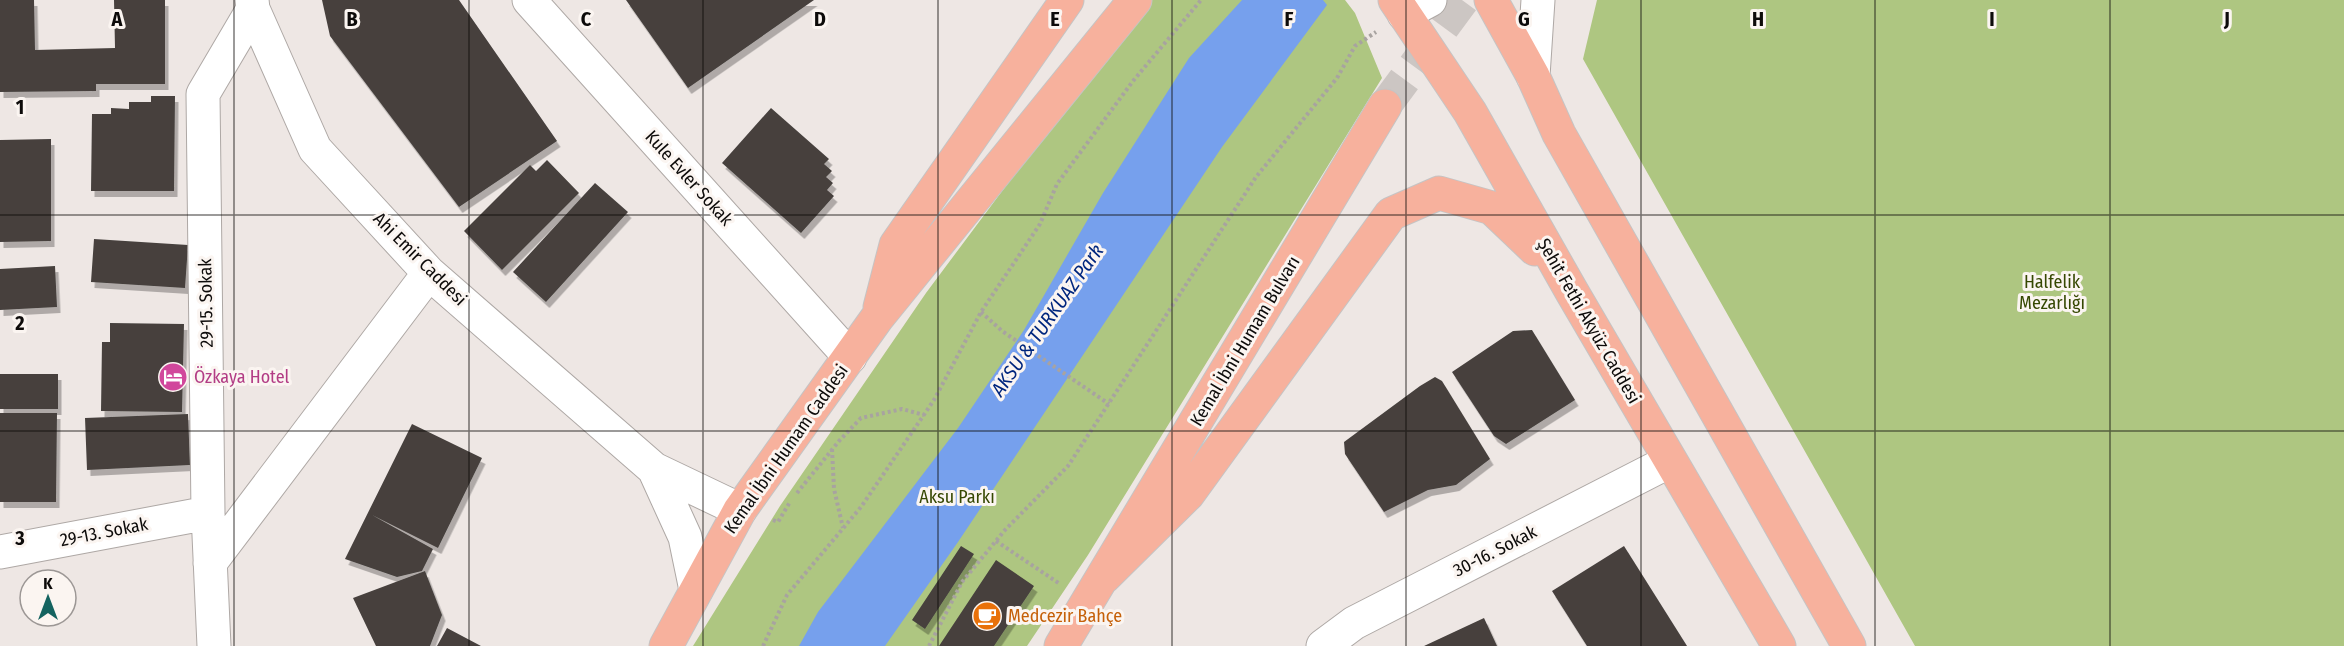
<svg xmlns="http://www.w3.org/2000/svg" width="2344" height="646" font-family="'Fira Sans Condensed',sans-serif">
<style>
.green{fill:#aec681}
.water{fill:#76a0ed}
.building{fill:#46413e;filter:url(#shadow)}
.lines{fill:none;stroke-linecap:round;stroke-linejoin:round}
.major-tunnel{stroke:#ccc6c3;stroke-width:33;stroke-dasharray:33 16;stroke-linecap:butt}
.minor-casing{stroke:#aea8a5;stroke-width:35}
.major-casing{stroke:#c5c4c4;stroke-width:35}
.path{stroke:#a8a3a0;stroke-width:4;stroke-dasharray:3 3;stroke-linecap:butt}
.minor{stroke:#fff;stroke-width:33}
.major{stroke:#f7b19d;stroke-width:33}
.grid{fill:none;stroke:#0d0b0a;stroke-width:1.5;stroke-opacity:0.55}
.labels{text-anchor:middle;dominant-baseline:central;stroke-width:6;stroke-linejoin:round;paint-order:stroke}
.street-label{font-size:18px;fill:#0d0b0a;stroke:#fbf5f1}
.park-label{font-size:18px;fill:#364802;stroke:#fbf5f1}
.hotel-label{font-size:18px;fill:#b23c85;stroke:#fbf5f1;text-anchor:start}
.food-label{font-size:18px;fill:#c56008;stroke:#fbf5f1;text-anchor:start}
.water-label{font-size:20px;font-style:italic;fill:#00267e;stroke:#fbf5f1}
.grid-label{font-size:20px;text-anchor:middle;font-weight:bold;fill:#0d0b0a;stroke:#fbf5f1;stroke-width:6;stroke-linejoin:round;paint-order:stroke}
</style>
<defs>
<filter id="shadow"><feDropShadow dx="3.5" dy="6" stdDeviation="0" flood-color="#0004"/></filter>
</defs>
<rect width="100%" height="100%" fill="#eee7e4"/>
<!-- green -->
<path class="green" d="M1149,0H1345L1355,13L1382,78L1088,555L1027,646H693L780,506L926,293L1073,96Z
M1597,0H2344V646H1915L1583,59Z"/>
<!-- water -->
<path class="water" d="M1242,0H1323L1327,5L1222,147L958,542L885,646H799L818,612L958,428L1024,330L1103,193L1189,58Z"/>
<!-- building -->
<path class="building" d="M0,0H34L35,50L115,48L114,0H165V84H96V91L0,92Z
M322,0H459L557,141L459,207L330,36Z
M626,0H814L688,88Z
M151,96H175L174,191H91L92,114H111V108L129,109V102H151Z
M771,108L829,159L824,164L832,171L826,177L833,183L827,190L834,196L801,233L722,163Z
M51,139V241L0,242V140Z
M547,160L579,193L502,270L464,231L530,165L536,171Z
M595,183L628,212L546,302L513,272Z
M94,239L188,245L185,288L91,282Z
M55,266L57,307L0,310V269Z
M110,323L184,324L182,412L101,411L102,342H110Z
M1532,330L1575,400L1506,444L1494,436L1452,372L1513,331Z
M0,374H58V409H0Z
M1435,377L1442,381L1490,459L1456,485L1428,490L1384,512L1345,454L1344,442L1420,386Z
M0,413H57L56,502H0Z
M188,414L190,465L87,470L85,418Z
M412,424L482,458L438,548L372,515L433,549L422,571L397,577L345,559Z
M961,546L974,554L925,629L912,620Z
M1624,546L1687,646H1587L1552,591Z
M996,560L1034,586L994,646H939Z
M425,571L442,615L430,646H376L353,598Z
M1484,618L1497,646H1424Z
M447,628L481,646H437Z"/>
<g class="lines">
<!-- major-tunnel -->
<path class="major-tunnel" d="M1385,106L1463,0"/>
<!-- minor casing -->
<g class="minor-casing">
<path id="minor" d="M252,0L253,9L315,149L429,273L654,469L740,510
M529,0L850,357
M1404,14L1430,0
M1533,76L1538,0
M654,469L685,537L696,590
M0,552L208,513
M210,563L429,273
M214,646L208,513L203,94L253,9
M1323,646L1354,623L1670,461"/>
</g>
<!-- major casing -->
<g class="major-casing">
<path id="major" d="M1395,0L1470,112L1572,292L1779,646
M1491,0L1533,76L1559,134L1849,646
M880,307L896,245L1067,0
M1104,577L1188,494L1391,214L1439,193L1492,208L1535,249
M666,646L740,510L877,318L1135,0
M1061,646L1385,106"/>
</g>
<!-- path -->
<path class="path" d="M981,312L1002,331L1109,404
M832,449L834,489L843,528
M797,493L839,441L861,418L902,409L924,415
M773,520L778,522L790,502
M996,541L1060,584
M763,646L787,595L861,507L934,400L981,312L1040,224L1057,184L1133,81L1201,0
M929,646L962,582L1005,530L1068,466L1256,177L1337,78L1355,46L1376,32"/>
<!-- minor -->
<use href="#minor" class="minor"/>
<!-- major -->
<use href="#major" class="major"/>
</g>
<!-- grid -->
<path class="grid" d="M234,0V646M469,0V646M703,0V646M938,0V646M1172,0V646M1406,0V646M1641,0V646M1875,0V646M2110,0V646M0,215H2344M0,431H2344"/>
<!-- icons -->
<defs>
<g id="hotel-disc" transform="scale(1.5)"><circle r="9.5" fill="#d1479c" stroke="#fbf5f1"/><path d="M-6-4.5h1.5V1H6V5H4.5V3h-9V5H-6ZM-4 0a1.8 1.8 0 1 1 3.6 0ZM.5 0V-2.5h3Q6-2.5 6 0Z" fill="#fff"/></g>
<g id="cafe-disc" transform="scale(1.5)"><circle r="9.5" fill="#e8710a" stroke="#fbf5f1"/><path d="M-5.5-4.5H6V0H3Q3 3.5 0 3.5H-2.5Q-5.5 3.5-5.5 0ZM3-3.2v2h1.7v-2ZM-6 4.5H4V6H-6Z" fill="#fff"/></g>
</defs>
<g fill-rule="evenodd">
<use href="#hotel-disc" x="173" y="377"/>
<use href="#cafe-disc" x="987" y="616"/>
</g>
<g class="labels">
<!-- street labels -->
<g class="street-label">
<text transform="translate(689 178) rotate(48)">Kule Evler Sokak</text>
<text transform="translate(420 259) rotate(45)">Ahi Emir Caddesi</text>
<text transform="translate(206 303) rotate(-91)">29-15. Sokak</text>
<text transform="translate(1589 321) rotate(60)">Şehit Fethi Akyüz Caddesi</text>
<text transform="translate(1245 341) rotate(-59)">Kemal İbni Humam Bulvarı</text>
<text transform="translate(786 449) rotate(-55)">Kemal İbni Humam Caddesi</text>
<text transform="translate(104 532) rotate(-11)">29-13. Sokak</text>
<text transform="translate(1495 551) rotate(-27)">30-16. Sokak</text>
</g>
<!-- park labels -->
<g class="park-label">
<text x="2052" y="282">Halfelik<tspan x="2052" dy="21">Mezarlığı</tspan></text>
<text x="957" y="497">Aksu Parkı</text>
</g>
<!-- hotel labels -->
<g class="hotel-label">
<text x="194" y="377">Özkaya Hotel</text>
</g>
<!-- food labels -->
<g class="food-label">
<text x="1008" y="616">Medcezir Bahçe</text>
</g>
<!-- water labels -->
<g class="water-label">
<text transform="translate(1047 320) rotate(-55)">AKSU &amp; TURKUAZ Park</text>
</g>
</g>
<g class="grid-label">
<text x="117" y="26">A</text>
<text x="352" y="26">B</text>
<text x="586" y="26">C</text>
<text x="820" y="26">D</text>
<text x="1055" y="26">E</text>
<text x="1289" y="26">F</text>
<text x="1524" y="26">G</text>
<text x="1758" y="26">H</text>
<text x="1992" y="26">I</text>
<text x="2227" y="26">J</text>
<text x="20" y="114">1</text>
<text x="20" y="330">2</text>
<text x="20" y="545">3</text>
</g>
<!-- north arrow -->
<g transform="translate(48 598)"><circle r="28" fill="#fbf5f1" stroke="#9c9795" stroke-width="1.5"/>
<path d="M0-4.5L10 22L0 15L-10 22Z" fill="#146360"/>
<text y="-9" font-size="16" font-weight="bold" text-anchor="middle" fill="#0d0b0a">K</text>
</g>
</svg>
